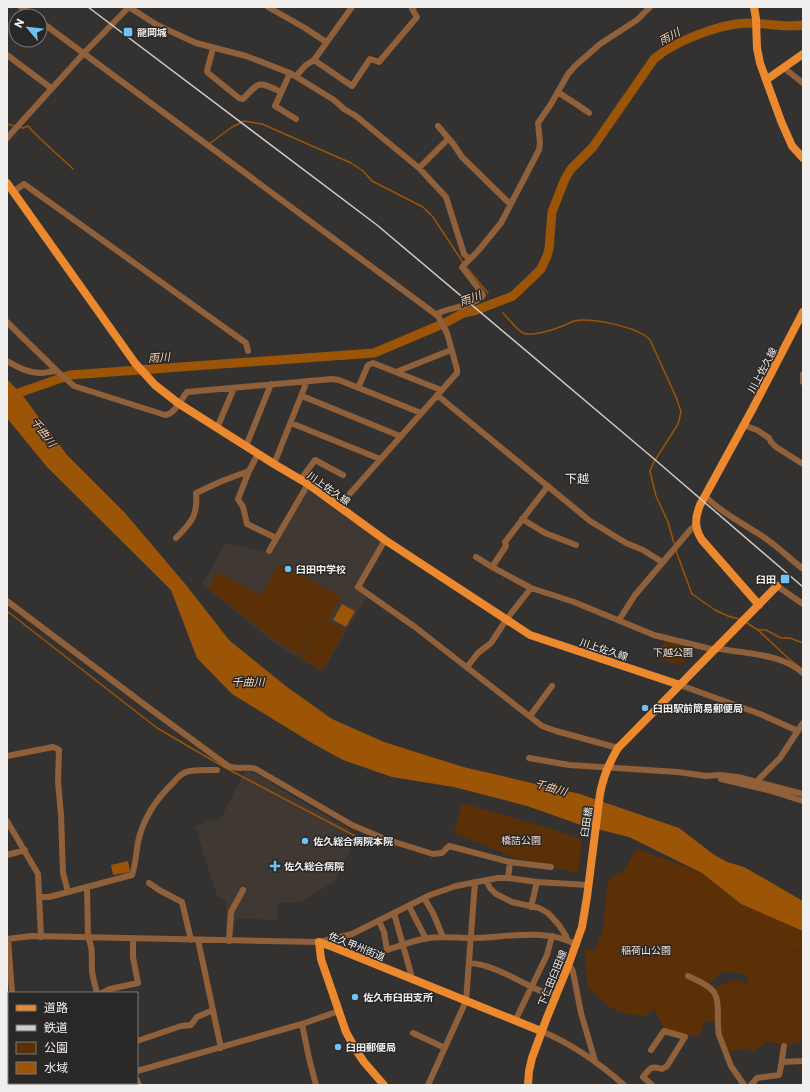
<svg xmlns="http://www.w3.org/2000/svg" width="810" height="1092" font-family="Commissioner,'Noto Sans JP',sans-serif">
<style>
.built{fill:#403933}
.green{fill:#5b3006}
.water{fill:#9c5407}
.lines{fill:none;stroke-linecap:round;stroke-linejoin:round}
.stream{stroke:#9c5407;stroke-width:1.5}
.river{stroke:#9c5407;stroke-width:9}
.minor{stroke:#90603a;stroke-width:6}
.major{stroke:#ec892f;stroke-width:8}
.rail{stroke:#cecccb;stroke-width:1.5}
.poi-dot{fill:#71c1f4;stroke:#2a2826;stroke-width:1.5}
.labels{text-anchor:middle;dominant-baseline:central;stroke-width:3;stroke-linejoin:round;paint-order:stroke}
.poi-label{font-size:10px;font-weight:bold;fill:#f1efee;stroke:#2a2826;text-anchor:start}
.street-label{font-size:10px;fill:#f1efee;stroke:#2a2826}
.park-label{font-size:10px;fill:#f4dfd0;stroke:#2a2826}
.water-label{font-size:11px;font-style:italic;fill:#f9d0b2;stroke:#2a2826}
.quarter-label{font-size:12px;fill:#f1efee;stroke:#2a2826}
</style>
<rect width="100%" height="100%" fill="#343230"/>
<!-- built -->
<path class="built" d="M308,489L382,541L355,587L368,595L322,672L273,642L202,584L226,543L270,553Z
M245,771L255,773L310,807L350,829L347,836L351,848L335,881L301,902L277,903V920L236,918L234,934L226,935V901L217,896L195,826L203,824L209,819L220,820Z"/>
<!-- green -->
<path class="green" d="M284,565L341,597L328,620L323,617L300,656L272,638L208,588L217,572L261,595L277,567Z
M323,618L345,630L322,671L301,658Z
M666,639L693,646L683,663C672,663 666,663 658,656Z
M462,803L555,830L582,840L578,873L513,857L454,833Z
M637,849L702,873L741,904L803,931V952L790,949L803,955V1042L794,1044H784L783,1045L765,1041L763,1045L752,1052L748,1048L728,1052C724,1042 720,1032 720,1021C719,1007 722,1001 715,988L735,979L747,984L749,982L746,975C727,970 723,969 709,984L715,997V1022L704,1021L700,1035L689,1036L665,1029L654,1009L646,1016L625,1014L611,1008L588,988L584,949L595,951L603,929L608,879L611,880L612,876L623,872Z"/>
<!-- water -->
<path class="water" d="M7,379L23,396L67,455L125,513L186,585L229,640L287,687L332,719L384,742L463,767L580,794L679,828L713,854L727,862L744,867L803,901V931L741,904L702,873L629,837L581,825L527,806L454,787L392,777L343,760L312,743L232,694L197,658L171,590L47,467L7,418Z
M342,604L355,611L346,627L333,620Z
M128,861L130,872L113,875L111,865Z"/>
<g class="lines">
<!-- stream -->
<path class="stream" d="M7,124L15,126
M19,127L23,128L28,126C42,142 59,155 73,169
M209,144L232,127L244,121L262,124L351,163L363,171L372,181L423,207L433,217L464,264
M466,267L488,293
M503,313C508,318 517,330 523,333C532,337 556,329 565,325C568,324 571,322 574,321C590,317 639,327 650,340L676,397L681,412L678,424L654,462L650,471L656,496L668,522L674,543
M676,551L692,594L715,610L728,616L739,619
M7,611L157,728L224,767L359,838L374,842
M747,623L758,630L789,659L801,668
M758,630H766L781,638H790L803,643"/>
<!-- river -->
<path class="river" d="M7,397L70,375L374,353L445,323L463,313L474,311L513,296L536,274L541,269L547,256L549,249L552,212L565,179L571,169L593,147L654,59C675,41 719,24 747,23C766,23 785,28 803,25"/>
<!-- minor -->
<path class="minor" d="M21,7L33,16
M129,7L157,25L196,43L246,56L290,73L334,100L344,109L356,116L419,168L446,197L464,254L469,259
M268,7L305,28L326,42
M40,21L438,316L447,333L457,369V373L339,506
M213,48L207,71L208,73L239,98L243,99C260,81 258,81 281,92
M7,55L51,88
M314,60L352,86L370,59L379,62L417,17L412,9L414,7
M784,68L803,83
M290,73L275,106L296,119
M296,76L306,65L314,60L352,7
M558,92C569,100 579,105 589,113
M438,126L454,145L462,157L510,204
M7,138L83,54L129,7
M419,168L448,139
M13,192L24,184L246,343L248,351
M437,314C452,306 469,308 482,297L483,295L481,292L462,267L478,251L501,223L539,150L540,143L538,123L551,104L568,74L575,66L600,44L637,20L650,7
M7,322L58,372L74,386L165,415C174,415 182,398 187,392L332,379L339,380L421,413
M7,361C17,367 28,373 41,373C46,373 51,371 57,371
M396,372L451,350
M803,374V382
M358,388L368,365L373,363L441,390
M437,395L590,521L626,543L643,550L662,562
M302,396L400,436
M291,423L380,459
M743,425L757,430L769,438L771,442L776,447L803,464
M217,428L234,388
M246,446L271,384
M274,464L307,381
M249,471L238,499L243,507L247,524L276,538
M301,479L315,460L343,475
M548,486L505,542L506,546L492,567L531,588L574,602L654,635L711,649H721C749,654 781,654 803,673
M705,496C721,512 740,522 759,534C775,544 789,558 803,569
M522,519L545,533L576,545
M176,538C191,522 198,517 196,493L222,481L249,471L258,454
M385,540L358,587L415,627L542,726L556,731L618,748
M269,551L308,484
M476,557L492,567
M777,586L803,604
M7,601L149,708L228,766C237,770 247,766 256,769L352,825L385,839L433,854L442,853L449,846L510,862L551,867
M619,620L635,595L691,529L695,526
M467,667L478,653L491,643L506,620L531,588
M680,685L760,714L798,731
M530,716L552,686
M7,756L53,747L56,748L59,750L58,781L61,815L63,873L68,892
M529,758L569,765L678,772L706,776L719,775L738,777L803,794
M721,779L768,790L803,801
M757,781L780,758L803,723
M7,821L38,874L41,937
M7,855L25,850
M508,878L510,862
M486,880L490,888L496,894L512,902L539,908L548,913L559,925L566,936L567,939
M149,883L159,890L182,902L191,940
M39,897H49L87,887
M424,898L433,913L443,937
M409,906L426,939
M531,907L537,882
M394,913L411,974V979
M379,921L384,932L387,950C400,946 414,940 428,938C443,936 456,938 471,938C504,938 547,927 577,945
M7,939L32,936L319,942L352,934L430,895L456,886L498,878H508L537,882L588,885
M8,939L12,993
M198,940L221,1048
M229,941L231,912L243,890
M469,963C489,964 510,976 528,985C537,989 546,995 556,996
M568,966L572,969L573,972L581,1013L595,1061
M688,976C696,980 707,984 713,991C721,1000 716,1022 719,1035L731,1066L744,1085
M97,993C95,986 93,978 92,971C91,960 94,948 88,938L87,887L132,875C134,872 137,849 138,842C143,819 157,798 174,782C177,778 181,774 186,772C195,769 207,770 217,770
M102,993L110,989L138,983L133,957V939
M515,1021L547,955L552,936
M302,1024L309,1058L316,1085
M541,1031C573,1044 599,1063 624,1085
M413,1033L445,1048
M7,1040L9,1039
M137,1041L181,1026L191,1025L197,1017L213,1010
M651,1050L664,1031L685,1037L667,1066L662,1069C650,1065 650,1069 643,1077L652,1085
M782,1062L803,1061
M137,1071L302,1024L339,1011
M137,1080L139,1085
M89,1085L96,1083
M428,1085L466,1001L475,882
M751,1085L757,1078L779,1075C782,1065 782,1056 784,1046"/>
<!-- major -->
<path class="major" d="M754,7L756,19L757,48L760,63L781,121L792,146L803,158
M766,80L803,54
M7,183L135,363L155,385L178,403L274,464L308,484L385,540L530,635L680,685
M759,605L702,540C694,528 695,518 700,505L752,410L803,312
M384,1085L364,1062L356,1050L346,1032L321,959L319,942L333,947L541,1031
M528,1085L529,1071L532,1058L546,1020L568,966L582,927L587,897L600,794C603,777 609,763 618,748L777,586"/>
<!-- rail -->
<path class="rail" d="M88,7L377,225L653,458L803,587"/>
</g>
<!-- markers -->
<g class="poi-dot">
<rect x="123" y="27" width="10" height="10" rx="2"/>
<circle cx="288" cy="569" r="4"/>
<rect x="780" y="574" width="10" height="10" rx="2"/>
<circle cx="645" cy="708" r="4"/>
<circle cx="305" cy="841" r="4"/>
<path d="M273 860h4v4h4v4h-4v4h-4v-4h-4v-4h4z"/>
<circle cx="355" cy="997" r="4"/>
<circle cx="338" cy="1047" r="4"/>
</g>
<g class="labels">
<!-- poi labels -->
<g class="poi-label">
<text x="137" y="32">龍岡城</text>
<text x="296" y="569">臼田中学校</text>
<text x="776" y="579" text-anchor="end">臼田</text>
<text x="653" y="708">臼田駅前簡易郵便局</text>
<text x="313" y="841">佐久総合病院本院</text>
<text x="284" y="866">佐久総合病院</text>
<text x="363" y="997">佐久市臼田支所</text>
<text x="346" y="1047">臼田郵便局</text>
</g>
<!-- street labels -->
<g class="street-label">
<text transform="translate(762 370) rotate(-62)">川上佐久線</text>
<text transform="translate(329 488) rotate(35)">川上佐久線</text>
<text transform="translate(604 649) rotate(18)">川上佐久線</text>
<text transform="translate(586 822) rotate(-82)">臼田橋</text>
<text transform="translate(357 946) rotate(22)">佐久甲州街道</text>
<text transform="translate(552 978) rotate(-68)">下仁田臼田線</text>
</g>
<!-- park labels -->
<g class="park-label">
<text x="673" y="652">下越公園</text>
<text x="521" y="840">橋詰公園</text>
<text x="646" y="950">稲荷山公園</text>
</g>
<!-- water labels -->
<g class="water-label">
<text transform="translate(669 36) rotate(-29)">雨川</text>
<text transform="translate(470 298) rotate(-20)">雨川</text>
<text transform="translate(159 357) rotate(-4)">雨川</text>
<text transform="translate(44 432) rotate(53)">千曲川</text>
<text x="248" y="681">千曲川</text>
<text transform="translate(551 787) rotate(16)">千曲川</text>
</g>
<!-- quarter labels -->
<g class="quarter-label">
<text x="577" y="478">下越</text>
</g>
</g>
<!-- border -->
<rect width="810" height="1092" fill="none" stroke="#f1efee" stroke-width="16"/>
<!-- legend -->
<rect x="8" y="992" width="130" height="92" fill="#2a2826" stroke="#7a7876"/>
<rect x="16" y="1005" width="20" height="6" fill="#ec892f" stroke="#7a7876"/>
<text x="44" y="1012" font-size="12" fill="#f1efee">道路</text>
<rect x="16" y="1025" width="20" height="6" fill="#cecccb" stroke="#7a7876"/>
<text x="44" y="1032" font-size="12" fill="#f1efee">鉄道</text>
<rect x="16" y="1042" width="20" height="12" fill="#5b3006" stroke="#7a7876"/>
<text x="44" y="1052" font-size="12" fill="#f1efee">公園</text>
<rect x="16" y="1062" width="20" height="12" fill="#9c5407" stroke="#7a7876"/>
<text x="44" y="1072" font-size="12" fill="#f1efee">水域</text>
<!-- north arrow -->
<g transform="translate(28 28) rotate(298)"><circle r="19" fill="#2a2826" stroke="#7a7876"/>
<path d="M0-3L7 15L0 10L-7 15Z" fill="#71c1f4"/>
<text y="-6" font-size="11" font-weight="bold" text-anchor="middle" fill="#f1efee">N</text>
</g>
</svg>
